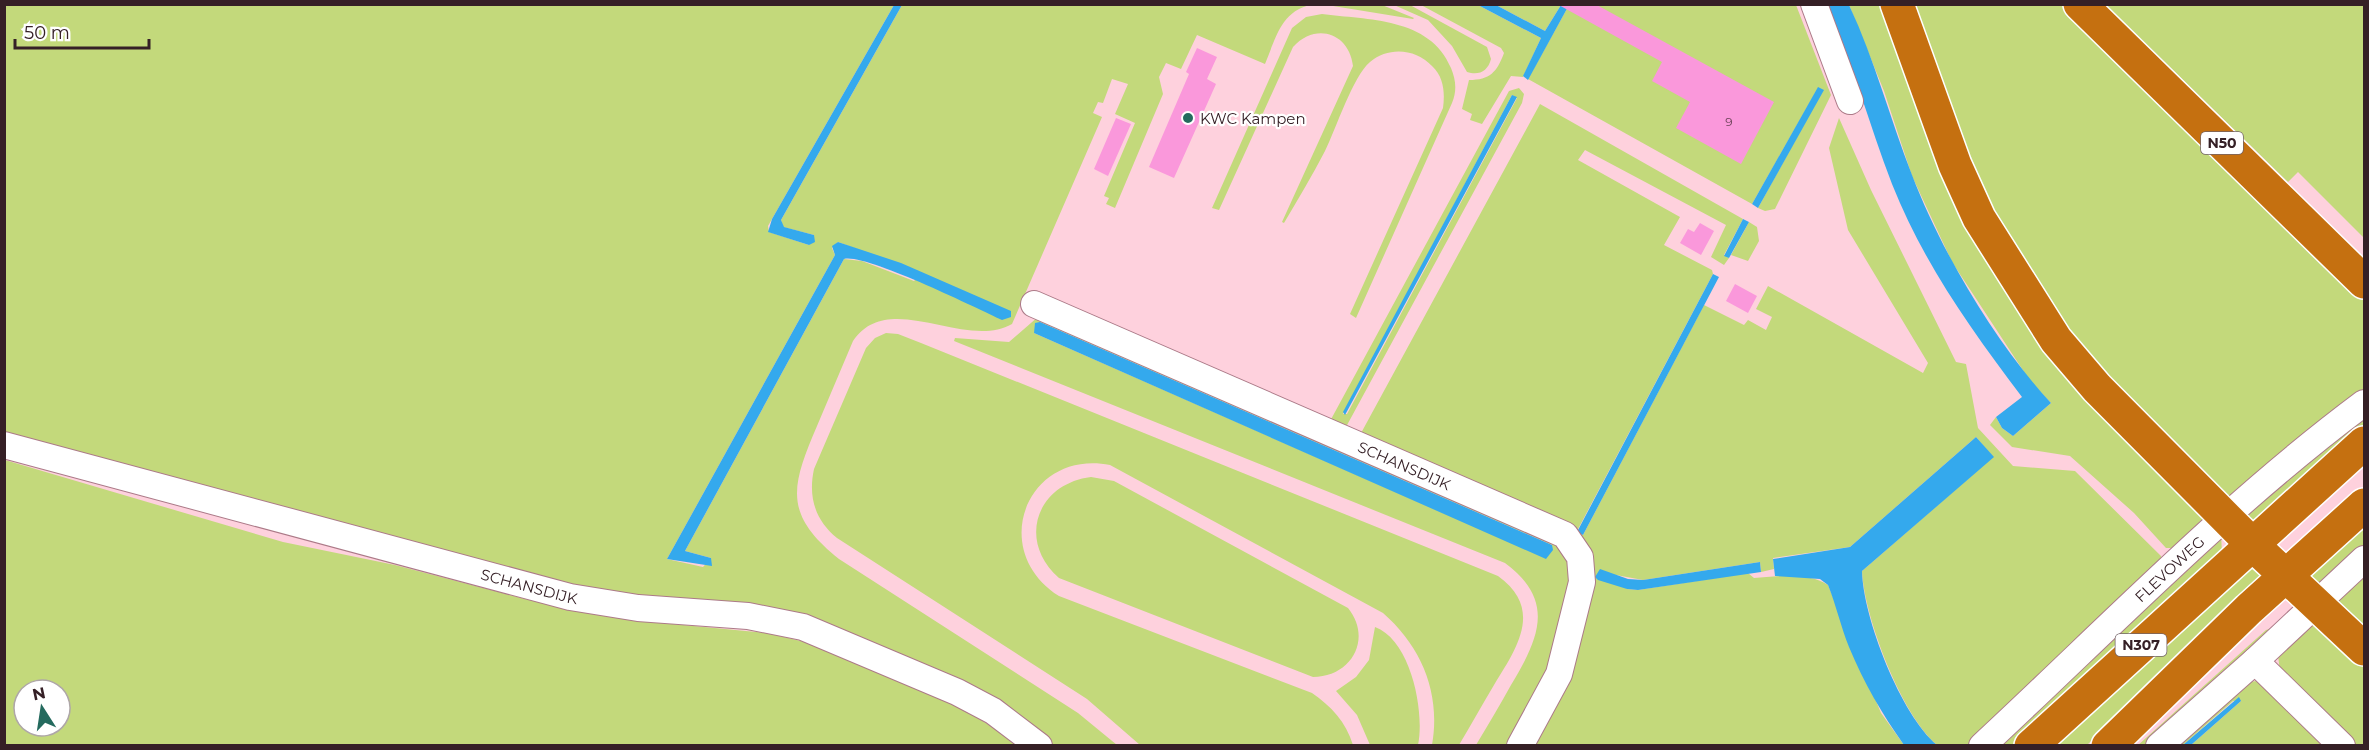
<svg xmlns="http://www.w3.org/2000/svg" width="2369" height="750" font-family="Montserrat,sans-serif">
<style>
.green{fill:#c3d97b;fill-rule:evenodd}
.water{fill:#34a9ed}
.building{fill:#fa98db}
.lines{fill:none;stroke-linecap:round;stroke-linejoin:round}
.minor-casing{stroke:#ac7a88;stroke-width:28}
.highway-casing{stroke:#fff;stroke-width:36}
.minor{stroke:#fff;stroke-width:26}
.highway{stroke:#c57010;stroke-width:33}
.poi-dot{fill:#246a5e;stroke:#fff;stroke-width:2}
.labels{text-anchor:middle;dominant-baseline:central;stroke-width:4.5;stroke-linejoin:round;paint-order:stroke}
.number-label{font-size:12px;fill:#663e53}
.shield{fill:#fff;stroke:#726367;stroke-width:1.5}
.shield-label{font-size:14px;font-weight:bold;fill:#352026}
.poi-label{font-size:15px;fill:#352026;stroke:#fff;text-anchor:start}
.street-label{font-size:15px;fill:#352026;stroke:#fff}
</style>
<rect width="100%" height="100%" fill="#fed1dd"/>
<!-- green -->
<path class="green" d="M5,5H894L768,226L769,232L809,245L814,235L783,227L781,220L902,5H1311C1281,11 1276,38 1265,64L1197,35L1181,69L1166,63L1159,77L1163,94L1115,208L1106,204L1109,198L1104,196L1135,123L1115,114L1128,84L1112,79L1103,103L1098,102L1093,113L1102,117L1099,124L1012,324C965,351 889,288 853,341C841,369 829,398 817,426C791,487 783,514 839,559L1078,713L1117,745H1050L838,631L600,593L5,435ZM838,242L922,273L914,281L862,261L844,259L685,551L711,558L703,567L667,559L835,255L832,248Z
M1327,5H1382L1414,18L1413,19Z
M1394,5H1410L1487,47L1491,59C1488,71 1479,76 1467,72L1452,46L1428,20Z
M1421,5H1478L1541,38L1523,77L1511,76L1482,124L1470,120L1472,114L1462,109L1469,80C1490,80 1497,72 1504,53L1501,48Z
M1496,5H1561L1545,31Z
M1569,5H1796L1831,95L1775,209L1765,211L1758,208L1823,90L1818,88L1752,204L1528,79Z
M1849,5H1891L1961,192L2213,516L2177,548H2166L2134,513L2070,456L2012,447L1990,425L1996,417L2002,428L2013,436L2051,403L2030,381L1952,262L1912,176L1884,91Z
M1904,5H2071L2364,296V393L2228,502L2106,382L2009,256Z
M2106,5H2364V238L2298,172L2288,182Z
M1322,14C1367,20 1430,17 1451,68C1456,80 1457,91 1452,103L1356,318L1350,314L1443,108C1445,93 1444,77 1432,66C1416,49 1389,46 1370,62C1353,76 1336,129 1325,151C1312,176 1298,199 1284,223L1282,222L1353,66C1349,33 1316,22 1293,47L1219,210L1212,208L1292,28L1306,17Z
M1519,88L1524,94L1522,103L1346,427L1329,423L1509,91ZM1512,95L1517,98L1347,414H1343Z
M1540,104L1743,219L1724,255L1729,258L1724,265L1711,257L1726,225L1585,150L1578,160L1680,217L1664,245L1712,270L1713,274L1577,531L1583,535L1704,305L1744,325L1748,320L1766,330L1772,317L1756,309L1768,286L1923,373L1928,363L1848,230L1829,148L1839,118L1871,190L1956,362L1966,364L1978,428L2013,466L2075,471L2161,556L2162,560L1971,745H1937C1902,716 1864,617 1862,571L1993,457L1976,437L1850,547L1773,558L1774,569L1761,572L1760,562L1643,580L1616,575L1627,589L1638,590L1748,573L1754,578C1777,576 1808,572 1828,585L1881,713L1904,745H1529L1590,564L1360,435Z
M1749,222L1757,227L1759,241L1748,261L1731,255Z
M1039,316L1552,536L1574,566L1555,660L1511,745H1476C1488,725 1500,705 1511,685C1538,640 1557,601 1505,563L954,341L955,338L1009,342ZM1040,322L1552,545L1546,558L1034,333Z
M886,333L898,334L921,343L1498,576C1544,609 1517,648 1494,685C1482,705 1471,725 1459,745H1432C1441,694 1422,647 1383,613L1110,465C1027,449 987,550 1059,596L1312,693C1331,706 1346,722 1353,745H1140L1087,699L837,538C815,520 808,497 814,469L866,348L875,338Z
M2364,412V429L2256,529L2240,514Z
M5,460L283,542L395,565L525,599L652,622L767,633L805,642L903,680L966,711L1024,746H5ZM24,690H60V726H24Z
M1091,477L1114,481L1348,608C1373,639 1351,677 1313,677L1059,578C1017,541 1036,484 1091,477Z
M2364,517V549L2323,588L2308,574Z
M2221,532L2222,555L2020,745L1991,746Z
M2251,561L2269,572L2087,745L2054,746Z
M2364,568V634L2330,601Z
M2314,622L2364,667V745H2353L2280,672L2278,655Z
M2279,626L2148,745L2137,746L2266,630Z
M1375,627C1411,640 1425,712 1418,745H1370L1357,715L1336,691L1356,677L1369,660Z
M2257,681L2262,682L2332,745H2191L2241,701H2233L2183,745L2169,746L2248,682Z"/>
<!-- water -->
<path class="water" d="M894,5H902L781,220L784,227L814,235L815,242L809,245L768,232L772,219Z
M1478,5H1496L1545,31L1561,5H1569L1528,80L1523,76L1541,38Z
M1826,5H1849C1875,60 1890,119 1912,175C1941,251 1996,344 2051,403L2013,436L2002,428L1996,417L2022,397C1970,328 1924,264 1892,184C1869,124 1853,63 1826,5Z
M1818,87L1824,90L1758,208L1752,204Z
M1512,95L1517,97L1345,415L1343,412Z
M1743,219L1749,222L1729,258L1724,256Z
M838,242L901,263L1011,311V317L1002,320C976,308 865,253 844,259L685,551L711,558L712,566L667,559L835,255L832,246Z
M1713,274L1719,277L1583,535L1577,532Z
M1040,322L1552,545L1553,550L1546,559L1034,333L1035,323Z
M1976,437L1994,457L1862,571C1863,618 1901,715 1937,745H1904C1882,714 1864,683 1849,647C1841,627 1836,605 1828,585L1820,579L1775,576L1773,559L1850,547Z
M1760,562L1761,572L1638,590L1627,589L1598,580L1595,577L1600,569L1628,579L1643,580Z
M2239,697L2241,701L2191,745H2183Z"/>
<!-- building -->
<path class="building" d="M1557,4H1595L1774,102L1741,164L1676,128L1690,102L1652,81L1662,62Z
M1197,48L1217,57L1207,79L1216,84L1174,178L1149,167L1189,74L1186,72Z
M1116,118L1131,124L1108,176L1094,169Z
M1700,223L1714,231L1701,255L1680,243L1688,229L1694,232Z
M1735,284L1757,296L1748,313L1726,301Z"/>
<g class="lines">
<!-- minor casing -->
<g class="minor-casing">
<g id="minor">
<path d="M1814,4L1850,101"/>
<path id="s1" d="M1034,304L1565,535L1580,557L1582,582L1559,674L1520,746"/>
<path id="s2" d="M4,445L570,597L638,608L748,616L803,627L957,692L993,711L1039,746"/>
<path d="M2255,661L2342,746"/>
<path id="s3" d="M1982,746C2108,629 2227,505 2364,403"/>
<path d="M2159,746L2255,661L2364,559"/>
</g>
</g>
<!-- highway casing -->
<g class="highway-casing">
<path id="highway" d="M1897,4L1955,165L1979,218L2056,340L2097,388L2253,545L2364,649
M2080,4L2364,282
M2031,746L2364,443
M2108,746L2249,609L2364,505"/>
</g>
<!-- minor -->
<use href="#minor" class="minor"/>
<!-- highway -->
<use href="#highway" class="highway"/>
</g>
<!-- markers -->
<circle class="poi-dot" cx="1188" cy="118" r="6"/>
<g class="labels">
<!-- number labels -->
<g class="number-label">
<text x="1729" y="121">9</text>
</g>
<!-- shield labels -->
<g class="shield">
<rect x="2201" y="132" width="42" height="22" rx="4.5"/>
<rect x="2115.5" y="634" width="51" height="22" rx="4.5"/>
</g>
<g class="shield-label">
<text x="2222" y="143">N50</text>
<text x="2141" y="645">N307</text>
</g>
<!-- poi labels -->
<g class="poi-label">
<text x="1200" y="118">KWC Kampen</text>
</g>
<!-- street labels -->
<g class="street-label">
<text stroke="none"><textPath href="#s1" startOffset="404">SCHANSDIJK</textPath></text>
<text stroke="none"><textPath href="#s3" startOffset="258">FLEVOWEG</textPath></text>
<text stroke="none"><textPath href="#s2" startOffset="544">SCHANSDIJK</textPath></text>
</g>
</g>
<!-- border -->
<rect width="2369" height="750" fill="none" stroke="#352026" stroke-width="12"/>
<!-- north arrow -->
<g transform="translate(42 708) rotate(348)"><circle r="28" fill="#ffffff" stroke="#aea6a8" stroke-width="1.5"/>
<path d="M0-4.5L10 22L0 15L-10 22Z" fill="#246a5e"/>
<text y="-9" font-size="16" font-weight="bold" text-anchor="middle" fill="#352026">N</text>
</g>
<!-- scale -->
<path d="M15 39v9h134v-9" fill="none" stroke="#352026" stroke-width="3"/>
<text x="24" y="39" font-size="18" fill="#352026" stroke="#ffffff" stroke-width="4.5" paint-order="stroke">50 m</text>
</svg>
